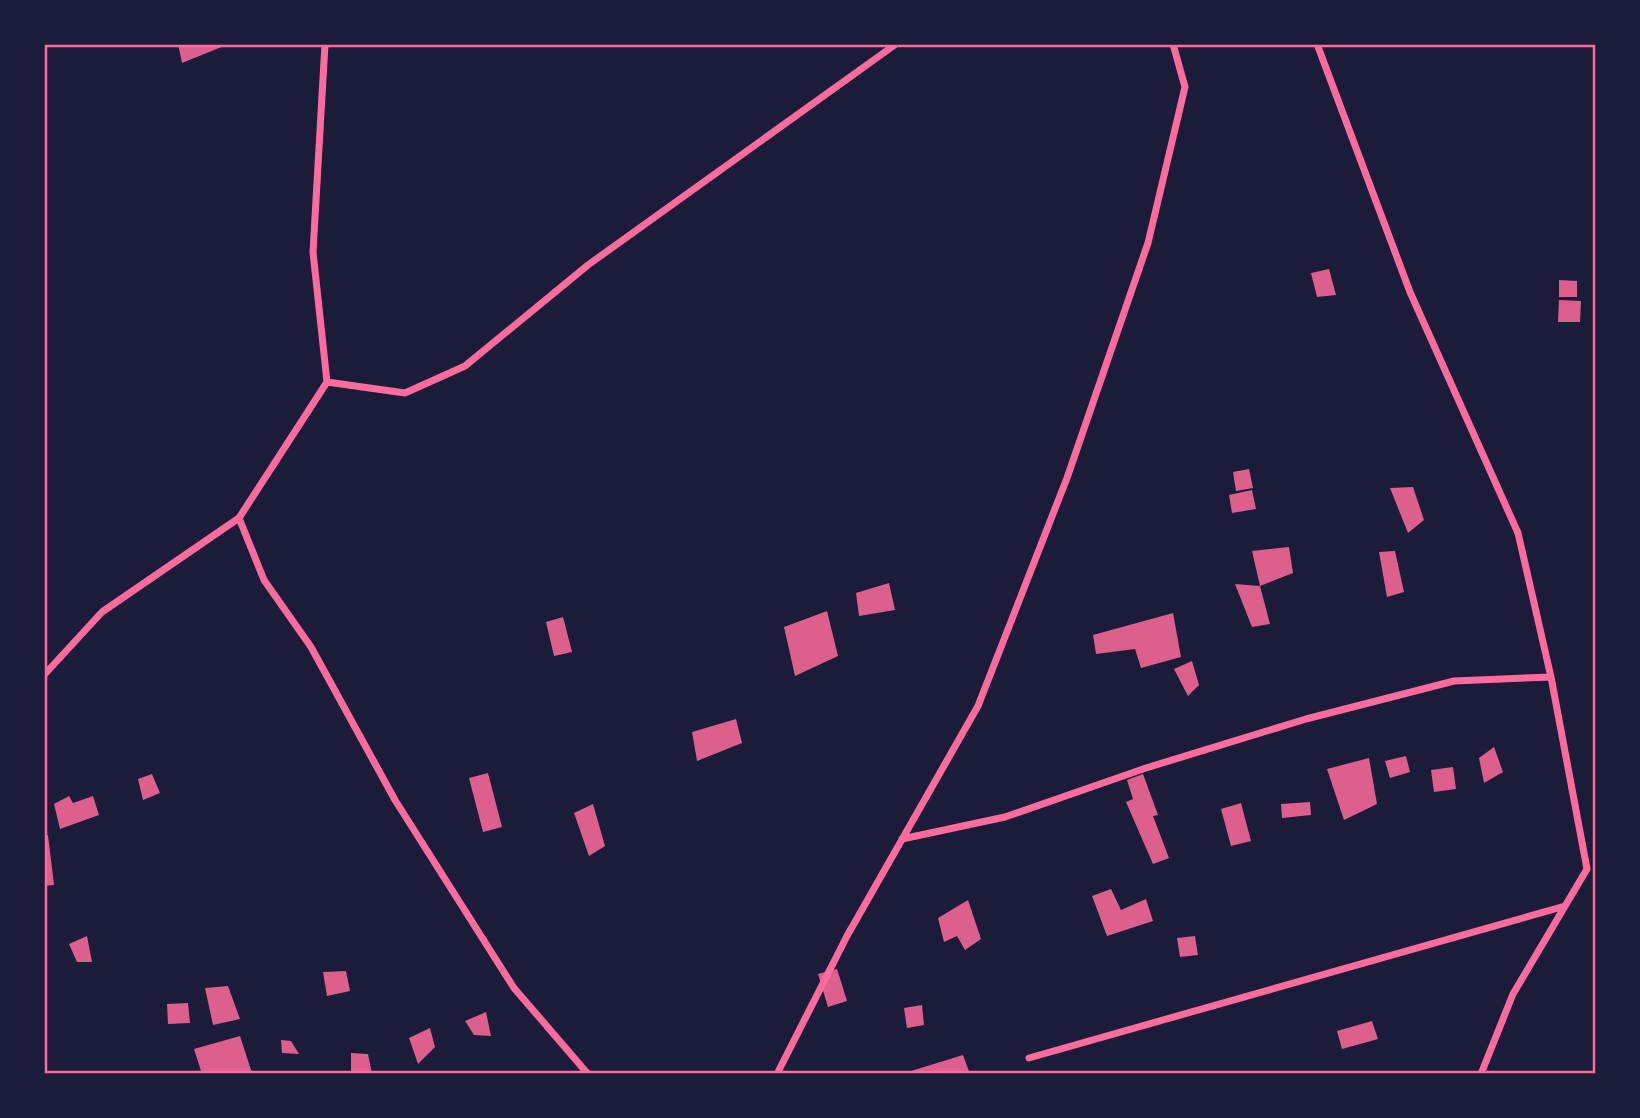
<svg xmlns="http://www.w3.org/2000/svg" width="1640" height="1118" font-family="'Space Grotesk',sans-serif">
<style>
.building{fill:#dd5f8e}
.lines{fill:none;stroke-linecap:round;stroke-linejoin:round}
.minor{stroke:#ff6b9d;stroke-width:7}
.neatline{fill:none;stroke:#ff6b9d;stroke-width:2.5}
</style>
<rect width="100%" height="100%" fill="#1b1b3a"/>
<!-- building -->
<path class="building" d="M178,44H229L182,63Z
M1329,269L1336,295L1317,297L1311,273Z
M1559,280L1577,281V297H1559Z
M1559,300L1581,301L1580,322H1558Z
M1249,469L1253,488L1236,491L1233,472Z
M1413,487L1424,520L1408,533L1390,488Z
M1252,490L1256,509L1232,513L1229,495Z
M1289,547L1293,573L1260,586L1252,551Z
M1395,551L1404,592L1387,597L1379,552Z
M889,583L895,610L859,616L856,593Z
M1235,584L1260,586L1270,624L1252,627Z
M827,611L838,656L795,676L784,627Z
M1173,613L1181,657L1141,668L1135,649L1096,654L1093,635Z
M563,617L572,652L554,656L546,622Z
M1192,661L1199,685L1188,696L1174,669Z
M736,719L742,743L697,761L692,732Z
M1494,747L1503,772L1484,783L1479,758Z
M1406,756L1410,772L1390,778L1385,761Z
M1369,758L1377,804L1344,820L1327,769Z
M1453,767L1456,789L1434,792L1431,770Z
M488,773L502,827L483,832L469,778Z
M152,774L160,793L143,800L138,779Z
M1143,774L1158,815L1153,816L1169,858L1153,864L1126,802L1133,799L1127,780Z
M69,796L73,803L93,796L99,815L60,829L54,804Z
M1310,802L1311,815L1282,818L1281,804Z
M1241,803L1251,841L1231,846L1221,809Z
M593,804L605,846L589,856L574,813Z
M48,835L54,885L44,886V837Z
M1111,889L1121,910L1146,899L1153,921L1107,936L1092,896Z
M968,900L981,939L965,950L957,936L944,942L938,918Z
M87,936L92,962H77L69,944Z
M1195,936L1198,955L1180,957L1177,938Z
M837,969L847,1001L828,1007L818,974Z
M346,971L350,991L327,996L323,972Z
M228,986L240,1019L213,1025L205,988Z
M188,1003L190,1023L168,1024L167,1004Z
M922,1005L924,1025L907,1028L904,1008Z
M486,1012L491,1036L474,1035L465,1021Z
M1372,1021L1378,1039L1342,1049L1337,1031Z
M430,1028L435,1047L418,1064L409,1038Z
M240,1036L252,1073L202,1074L194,1049Z
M281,1040L291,1041L299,1054L282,1053Z
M351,1053L368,1054L372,1074H351Z
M963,1055L970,1074H912L911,1071Z"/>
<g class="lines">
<!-- minor -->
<path class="minor" d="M1317,44L1410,292L1518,533L1551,677L1587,869L1513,994L1481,1074
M327,382L405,393L465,366L588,265L896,44
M239,518L264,580L311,647L395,800L514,988L588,1074
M44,675L102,612L239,518L327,382L313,252L325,44
M902,839L1005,817L1146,768L1306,719L1454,681L1551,677
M1029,1058L1565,906
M777,1074L847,936L978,706L1067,478L1148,243L1185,87L1173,44"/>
</g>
<!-- border -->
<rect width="1640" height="1118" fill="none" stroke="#1b1b3a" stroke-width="91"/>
<rect x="46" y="46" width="1548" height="1026" class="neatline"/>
</svg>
